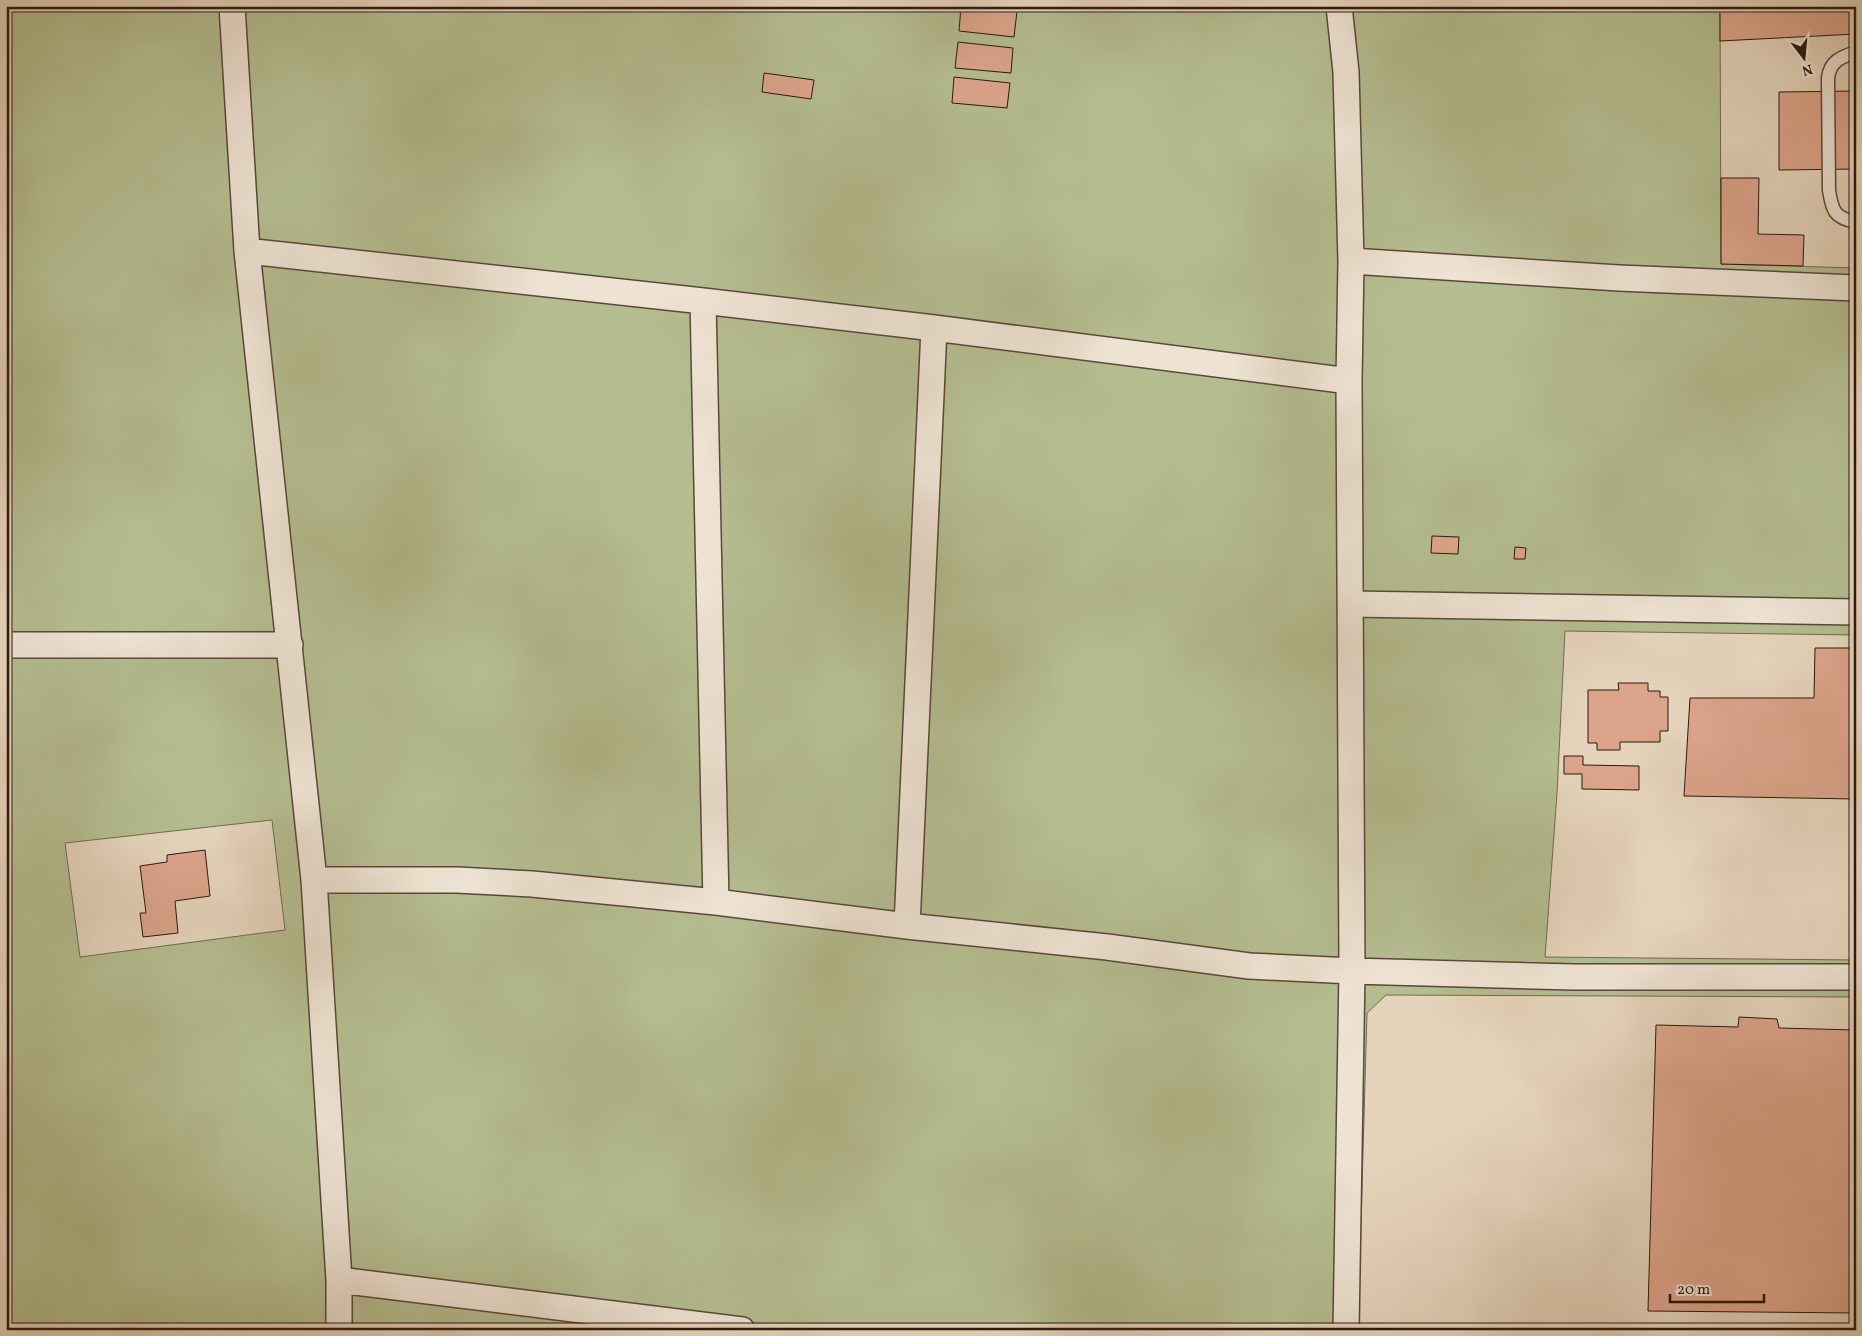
<svg xmlns="http://www.w3.org/2000/svg" width="1862" height="1336" font-family="Vollkorn,serif">
<style>
.green{fill:#b4bd90;stroke:#706a50;fill-rule:evenodd}
.building{fill:#dca48b;stroke:#2b1810}
.lines{fill:none;stroke-linecap:round;stroke-linejoin:round}
.service-casing{stroke:#5a473b;stroke-width:15}
.minor-casing{stroke:#5a473b;stroke-width:28}
.service{stroke:#eee3d3;stroke-width:12}
.minor{stroke:#eee3d3;stroke-width:25}
</style>
<rect width="100%" height="100%" fill="#e5d4bb"/>
<filter id="stains"><feTurbulence type="fractalNoise" baseFrequency=".004" numOctaves="4"/><feColorMatrix values="0 0 0 0 .2 0 0 0 0 .09 0 0 0 0 .02 0 0 0 .5 -.17"/></filter>
<radialGradient id="worn" r=".72"><stop offset=".6" stop-color="#630" stop-opacity="0"/><stop offset="1" stop-color="#630" stop-opacity=".3"/></radialGradient>
<!-- green -->
<path class="green" d="M6,6H1720L1721,264L1856,268V635L1565,631L1557,793L1545,957L1856,960V997L1386,995L1367,1013L1358,1330H6ZM272,820L285,930L80,957L65,843Z"/>
<!-- building -->
<path class="building" d="M961,6L1017,11L1014,37L959,31Z
M1720,6H1856V34L1720,41Z
M958,42L1013,48L1011,73L955,68Z
M764,73L814,80L811,99L762,92Z
M954,77L1010,83L1007,108L952,103Z
M1856,91V169L1779,170V92Z
M1721,178H1759L1758,234L1804,235L1803,266L1721,264Z
M1432,536L1459,537L1458,554L1431,553Z
M1515,547L1526,548L1525,559H1514Z
M1815,648H1856V799L1684,796L1690,698H1814Z
M1618,683H1648V691H1660V697H1668V731H1660V742H1620V750H1597V743H1588V690H1619Z
M1564,756H1583V765L1639,766V790L1582,789V774H1564Z
M205,850L210,896L175,901L178,933L143,937L140,913H146L140,866L167,862V855Z
M1739,1017L1777,1019L1779,1028L1856,1030V1313L1648,1311L1656,1025L1738,1027Z"/>
<g class="lines">
<!-- service casing -->
<g class="service-casing">
<path id="service" d="M1856,52C1841,57 1830,61 1828,78L1829,190C1832,210 1834,218 1856,222"/>
</g>
<!-- minor casing -->
<g class="minor-casing">
<path id="minor" d="M232,6L247,251L314,880L339,1280V1330
M1339,6L1346,72L1351,261L1349,381L1352,971L1346,1330
M247,251L703,301L934,328L1349,381
M1351,261L1619,278L1856,288
M703,301L716,902
M1351,604L1856,612
M6,645H290
M314,880H457L532,884L716,902L907,926L1107,947L1249,966L1352,971L1574,977H1856
M907,926L934,328
M339,1280L742,1330"/>
</g>
<!-- service -->
<use href="#service" class="service"/>
<!-- minor -->
<use href="#minor" class="minor"/>
</g>
<!-- margin -->
<rect width="1862" height="1336" fill="none" stroke="#e5d4bb" stroke-width="25"/>
<rect x="8" y="8" width="1847" height="1321" fill="none" stroke="#2b1810" stroke-width="2.5"/>
<rect x="12" y="12" width="1837" height="1311" fill="none" stroke="#2b1810"/>
<!-- north arrow -->
<g transform="translate(1804 58) rotate(164)" stroke="#eee3d3" stroke-width="4" paint-order="stroke">
<path d="M0-4L9 19L0 12L-9 19Z" fill="#2b1810"/>
<text y="-8" font-size="14" font-weight="bold" text-anchor="middle" fill="#2b1810">N</text>
</g>
<!-- scale -->
<path d="M1670 1294v8h94v-8" fill="none" stroke="#2b1810" stroke-width="2.5"/>
<text x="1677" y="1294" font-size="15" fill="#2b1810" stroke="#eee3d3" stroke-width="4" paint-order="stroke">20 m</text>
<rect width="100%" height="100%" filter="url(#stains)"/>
<rect width="100%" height="100%" fill="url(#worn)"/>
</svg>
